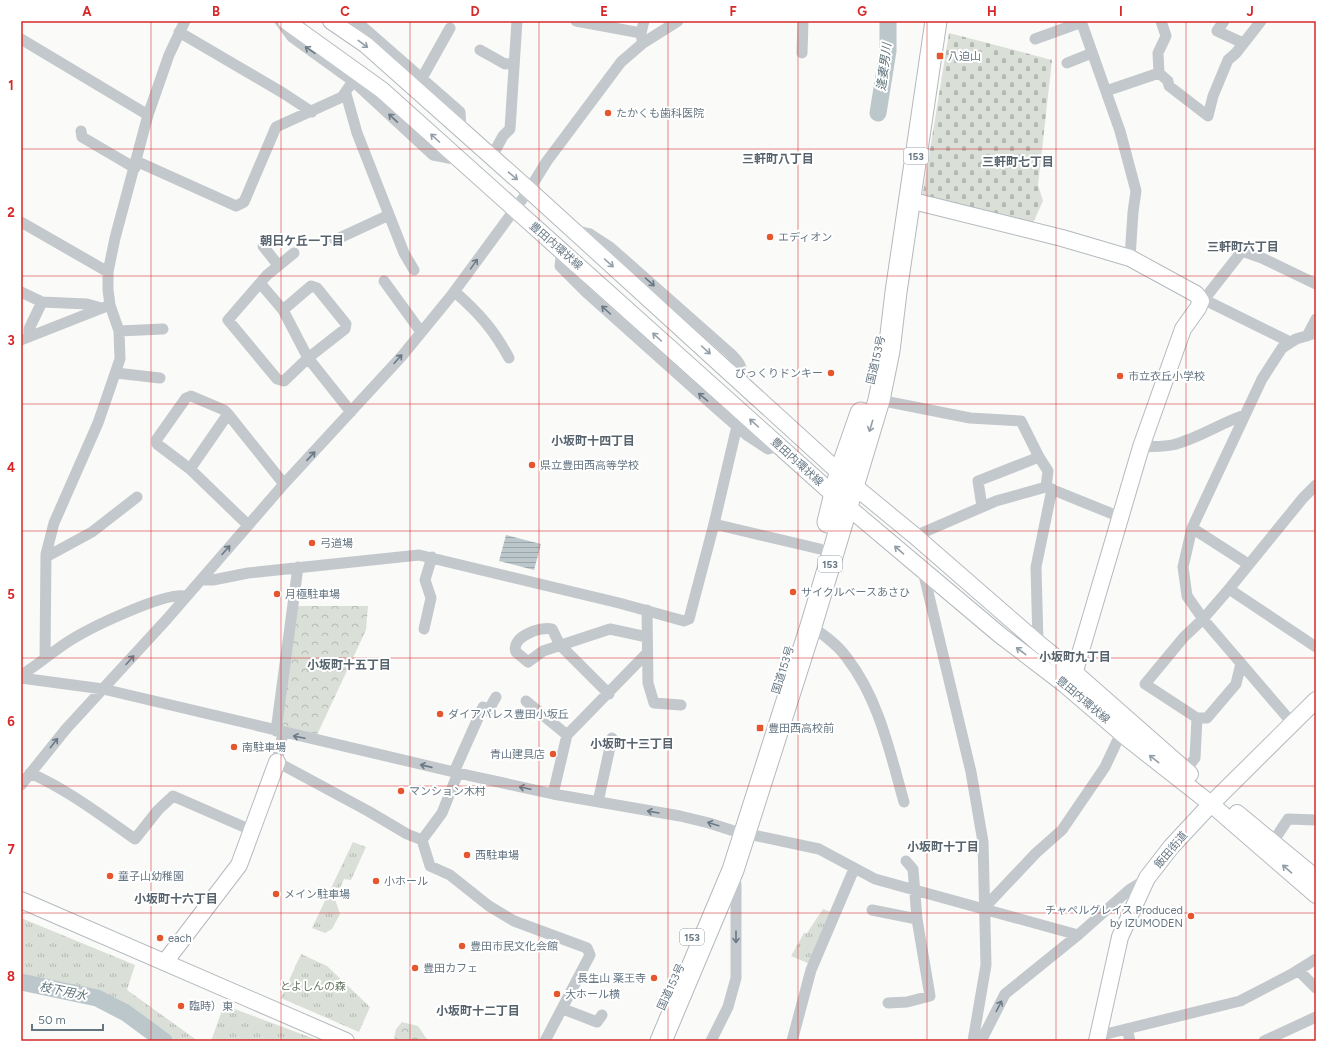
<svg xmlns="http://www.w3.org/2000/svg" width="1337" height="1062" font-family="Figtree,'Noto Sans JP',sans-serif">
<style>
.grass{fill:url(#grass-tufts)}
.forest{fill:url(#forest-crowns)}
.cemetery{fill:url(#cemetery-stones)}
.water{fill:url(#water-rules)}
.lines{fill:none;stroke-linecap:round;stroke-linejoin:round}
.river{stroke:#bbc7cb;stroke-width:17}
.secondary-casing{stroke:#b3babf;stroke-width:18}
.highway-casing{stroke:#b4b9bd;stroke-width:23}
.street{stroke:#c3c8cc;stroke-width:11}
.secondary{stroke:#fff;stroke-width:16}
.highway{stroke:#fff;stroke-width:21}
.oneway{stroke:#939fa8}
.oneway2{stroke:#6a7a87}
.grid{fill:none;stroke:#d62828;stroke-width:1;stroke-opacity:0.55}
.poi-dot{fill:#e4572e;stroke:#fff;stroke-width:1.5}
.labels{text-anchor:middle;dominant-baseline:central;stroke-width:4;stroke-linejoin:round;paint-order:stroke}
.shield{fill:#fff;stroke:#939fa8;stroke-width:1}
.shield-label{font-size:10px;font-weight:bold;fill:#657683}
.poi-label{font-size:11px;fill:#657683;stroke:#fff;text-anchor:start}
.street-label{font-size:11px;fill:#657683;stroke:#fff}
.park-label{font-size:11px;fill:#687a64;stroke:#fff}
.water-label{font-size:12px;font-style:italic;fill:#60757c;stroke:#fff}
.neighbourhood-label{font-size:12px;font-weight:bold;fill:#57646e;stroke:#fff}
.neatline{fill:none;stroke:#d62828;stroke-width:1.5}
.grid-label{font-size:13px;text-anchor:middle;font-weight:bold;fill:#d62828}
</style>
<defs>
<pattern id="grass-tufts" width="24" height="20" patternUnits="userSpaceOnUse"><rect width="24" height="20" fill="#dadfd7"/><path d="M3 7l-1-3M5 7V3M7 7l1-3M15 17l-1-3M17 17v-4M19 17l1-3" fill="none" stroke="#b4b9b4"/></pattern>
<pattern id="forest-crowns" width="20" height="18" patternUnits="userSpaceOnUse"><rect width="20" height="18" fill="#dadfd7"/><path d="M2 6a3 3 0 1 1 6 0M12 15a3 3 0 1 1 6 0" fill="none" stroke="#b4b9b4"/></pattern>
<pattern id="cemetery-stones" width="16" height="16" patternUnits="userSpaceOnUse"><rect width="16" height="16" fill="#dadfd7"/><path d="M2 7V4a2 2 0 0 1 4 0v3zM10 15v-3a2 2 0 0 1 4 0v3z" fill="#b4b9b4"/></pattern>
<pattern id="water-rules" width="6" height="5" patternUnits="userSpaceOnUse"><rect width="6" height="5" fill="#bbc7cb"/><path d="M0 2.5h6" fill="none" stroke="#9ca6aa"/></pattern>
</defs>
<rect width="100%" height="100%" fill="#fafaf8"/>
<!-- grass -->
<path class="grass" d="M353,842L366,847L351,880L344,879L335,899L340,914L332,929L325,933L312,928Z
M823,909L833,913L810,964L791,956L804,933H807Z
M21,918L135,965L127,990L198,1041H173L123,1007L100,995L21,979Z
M301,954L327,966L370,1007L359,1032L281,998Z
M224,1005L320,1041H211Z"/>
<!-- forest -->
<path class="forest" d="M297,606H368L366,630L316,737L279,729Z
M402,1022L418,1026L426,1038L431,1041H400L394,1038L396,1029Z"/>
<!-- cemetery -->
<path class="cemetery" d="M949,33L1052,60L1038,185L1043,201L1032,225L922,199Z"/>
<!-- water -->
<path class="water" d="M506,535L541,544L534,570L499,561Z"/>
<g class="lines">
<!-- river -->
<path class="river" d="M878,113L888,51V21
M21,982L97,998L126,1013L164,1041"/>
<!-- secondary casing -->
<g class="secondary-casing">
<path id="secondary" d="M286,21L382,90L835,496L1000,635L1064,684L1127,738L1211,804L1316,895
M331,21L366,45L529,190L853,485L915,536L1038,643L1074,672L1190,774
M909,200L1062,238L1130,258L1196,294L1201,301L1198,308L1183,329L1141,447L1072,681
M1237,813L1316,878
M21,900L346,1041
M165,962L239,865L277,762
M1097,1041L1120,937L1147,878L1171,847L1211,804L1316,700"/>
</g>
<!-- highway casing -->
<g class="highway-casing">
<path id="highway" d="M828,522L840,473L861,413
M661,1041L733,870L811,626L879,400L889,351L896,292L936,21"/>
</g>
<!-- street -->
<path class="street" d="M280,21L292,37L353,81L433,155L459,160
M356,21L460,112L461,131
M576,21L641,33
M1081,21L1120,131L1136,191L1133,212L1130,258
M1161,21L1166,36L1158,53L1159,73L1168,81L1169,86L1208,116L1213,96L1228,60L1236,53L1261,21
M1224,21L1217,31L1243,43
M179,32L283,93L312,112
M21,39L148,115
M1035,39L1082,22
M642,40L641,33L644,21
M480,50L505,64L514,63
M802,53L803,21
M1067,63L1092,53
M422,78L450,28
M1106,91L1159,73
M346,94L357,133L404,253L414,270
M81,131L82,137L135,168
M491,158L503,136L510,129L517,21
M136,161L236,206L244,202L276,127L342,97L353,81
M21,222L108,272
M576,231L590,234L610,247L730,353C738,361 743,366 742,378L740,381
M335,240L389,215
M263,246L278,265
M562,251L560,266L588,294L692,387L748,436L768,449L779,446
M384,281L421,332
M260,283L283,310L311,286L317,288L346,324L345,329L308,358L284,381L277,379L228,320Z
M260,283L267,275L294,253
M21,292L42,302L29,329V336
M455,292C479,313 494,330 509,358
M1201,301L1206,297L1242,251L1262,258L1316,284
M1201,301H1207L1290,342
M42,302L87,304L101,308
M283,310L308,358L351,412
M119,331L163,329
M1307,336L1316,319
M21,340L110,305
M116,373L160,378
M879,400L970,418L1021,421L1039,457
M228,414L190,469L248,525
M1141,447C1151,446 1163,447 1172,445C1198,439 1220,423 1245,415
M190,469L157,444V439L186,398L191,396L224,410L228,414L284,484
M982,507L978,481L1039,457L1048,471L1046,487
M714,524L737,426
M1192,528L1248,564
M915,536L996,501L1046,487L1120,517
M46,557L92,532L137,497
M923,571L971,772L983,842L986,965L973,1041
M201,580H213L248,573L419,555L619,603L684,621L689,619L714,524L820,549
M1229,589L1303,498L1316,485
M647,610L648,683L654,703L681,705
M811,626C824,635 838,645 847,658C879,699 890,753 904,802
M424,629L431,598L425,580L432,557
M1038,643L1036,567L1052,489
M45,658L46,554L54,523L98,423L120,359L119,331L110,305L108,290V272L115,238L148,115L169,55L185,21
M21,675C40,664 55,649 74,638C94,626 165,592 185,596
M21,678L103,689L458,773L553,794L680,816L709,823L734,831L819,849L875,879L1078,935
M609,694L560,645L552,629C541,626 510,637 516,652L528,662L543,651L610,629L647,637
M526,701L567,735
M1197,718H1207L1236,684L1241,663
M1293,724L1203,619L1187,596L1183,567L1192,528L1262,379L1282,348L1296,339L1316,333
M276,731L298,567
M283,733L277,762L368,811L407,834L422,840L430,866L450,875L489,906L514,921L587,948L590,955L545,1041
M1185,771L1195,758L1197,718L1145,684L1184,637L1203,619L1229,589L1316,647
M454,772L483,707L488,711L496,697
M30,773C68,790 101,815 135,839L158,810L173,796L251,830
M21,785L66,729L167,619L284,484L402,356L451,296L529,190L547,161L621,62L643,43L678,21
M553,794L567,735L647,653
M598,802L612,738
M422,840L442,813L458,773
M1273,842L1288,819L1316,820
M984,908L1036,853L1062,830L1105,767L1121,733
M872,910L917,919
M1298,970L1316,988
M888,1003L907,1002L930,996L917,919L913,869L906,861
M563,1009L597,1022L602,1015
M1127,1029L1130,1041
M1098,1036L1240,1001L1292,974L1316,959
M711,1041L728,1007L736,978V884L734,877
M792,1041L811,970L854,869
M981,1041L1005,994L1078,935L1129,890L1147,879
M1264,1041L1316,1017"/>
<!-- secondary -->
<use href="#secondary" class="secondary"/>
<!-- highway -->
<use href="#highway" class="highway"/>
</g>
<!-- one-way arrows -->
<defs><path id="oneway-shaft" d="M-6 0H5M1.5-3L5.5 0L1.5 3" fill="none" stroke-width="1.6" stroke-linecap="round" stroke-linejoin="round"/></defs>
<g class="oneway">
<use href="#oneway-shaft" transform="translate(363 44) rotate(37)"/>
<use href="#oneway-shaft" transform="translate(435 138) rotate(-138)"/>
<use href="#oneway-shaft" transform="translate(513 176) rotate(40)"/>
<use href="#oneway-shaft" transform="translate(609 263) rotate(42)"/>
<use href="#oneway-shaft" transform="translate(657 337) rotate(-138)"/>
<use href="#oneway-shaft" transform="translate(706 350) rotate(42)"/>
<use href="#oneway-shaft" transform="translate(754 423) rotate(-138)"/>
<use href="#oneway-shaft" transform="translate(871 426) rotate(107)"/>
<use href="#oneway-shaft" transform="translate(899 550) rotate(-139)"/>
<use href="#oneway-shaft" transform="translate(1021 651) rotate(-143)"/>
<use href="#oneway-shaft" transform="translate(1154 759) rotate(-142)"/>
<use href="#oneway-shaft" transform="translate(1287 869) rotate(-139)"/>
</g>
<g class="oneway2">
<use href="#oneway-shaft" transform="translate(310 50) rotate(-146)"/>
<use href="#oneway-shaft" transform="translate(393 118) rotate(-137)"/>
<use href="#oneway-shaft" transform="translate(474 264) rotate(-55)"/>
<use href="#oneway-shaft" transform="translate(650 282) rotate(41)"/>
<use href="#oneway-shaft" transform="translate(606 310) rotate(-138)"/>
<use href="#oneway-shaft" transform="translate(398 359) rotate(-48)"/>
<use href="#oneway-shaft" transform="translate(703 397) rotate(-140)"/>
<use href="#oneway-shaft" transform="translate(311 456) rotate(-47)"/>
<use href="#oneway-shaft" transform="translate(226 550) rotate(-48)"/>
<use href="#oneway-shaft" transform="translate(130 660) rotate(-48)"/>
<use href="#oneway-shaft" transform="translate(299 737) rotate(-168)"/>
<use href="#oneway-shaft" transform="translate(54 743) rotate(-52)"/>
<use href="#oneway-shaft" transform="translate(426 766) rotate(-167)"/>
<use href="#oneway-shaft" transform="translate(525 788) rotate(-168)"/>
<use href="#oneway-shaft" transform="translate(653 812) rotate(-170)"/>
<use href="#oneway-shaft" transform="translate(713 824) rotate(-163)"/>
<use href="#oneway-shaft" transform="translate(736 937) rotate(90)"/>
<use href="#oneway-shaft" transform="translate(999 1006) rotate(-63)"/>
</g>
<!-- grid -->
<path class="grid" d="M151,21V1041M281,21V1041M410,21V1041M539,21V1041M668,21V1041M798,21V1041M927,21V1041M1056,21V1041M1186,21V1041M21,149H1316M21,276H1316M21,404H1316M21,531H1316M21,658H1316M21,786H1316M21,913H1316"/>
<!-- markers -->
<g class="poi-dot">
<rect x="936" y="52" width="8" height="8" rx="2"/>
<circle cx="608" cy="113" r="4"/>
<circle cx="770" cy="237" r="4"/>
<circle cx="831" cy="373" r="4"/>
<circle cx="1120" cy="376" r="4"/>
<circle cx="532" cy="465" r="4"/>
<circle cx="312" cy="543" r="4"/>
<circle cx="793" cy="592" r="4"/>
<circle cx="277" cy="594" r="4"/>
<circle cx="440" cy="714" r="4"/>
<rect x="756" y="724" width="8" height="8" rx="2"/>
<circle cx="234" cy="747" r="4"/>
<circle cx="553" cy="754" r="4"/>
<circle cx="401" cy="791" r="4"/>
<circle cx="467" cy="855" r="4"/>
<circle cx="110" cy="876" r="4"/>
<circle cx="376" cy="881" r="4"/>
<circle cx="276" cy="894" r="4"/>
<circle cx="1191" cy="916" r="4"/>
<circle cx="160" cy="938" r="4"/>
<circle cx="462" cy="946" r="4"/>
<circle cx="415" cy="968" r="4"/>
<circle cx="654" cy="978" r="4"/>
<circle cx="557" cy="994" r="4"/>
<circle cx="181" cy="1006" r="4"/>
</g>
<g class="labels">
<!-- shield labels -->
<g class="shield">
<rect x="904" y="148" width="24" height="16" rx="3"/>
<rect x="818" y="556" width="24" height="16" rx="3"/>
<rect x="680" y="929" width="24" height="16" rx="3"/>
</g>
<g class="shield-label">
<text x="916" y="156">153</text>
<text x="830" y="564">153</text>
<text x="692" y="937">153</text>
</g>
<!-- poi labels -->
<g class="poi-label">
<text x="948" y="56">八迫山</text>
<text x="616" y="113">たかくも歯科医院</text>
<text x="778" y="237">エディオン</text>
<text x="823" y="373" text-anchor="end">びっくりドンキー</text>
<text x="1128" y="376">市立衣丘小学校</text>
<text x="540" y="465">県立豊田西高等学校</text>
<text x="320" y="543">弓道場</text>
<text x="801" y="592">サイクルベースあさひ</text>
<text x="285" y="594">月極駐車場</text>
<text x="448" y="714">ダイアパレス豊田小坂丘</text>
<text x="768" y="728">豊田西高校前</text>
<text x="242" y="747">南駐車場</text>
<text x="545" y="754" text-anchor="end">青山建具店</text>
<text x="409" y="791">マンション木村</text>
<text x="475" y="855">西駐車場</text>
<text x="118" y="876">童子山幼稚園</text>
<text x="384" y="881">小ホール</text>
<text x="284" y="894">メイン駐車場</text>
<text x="1183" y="910" text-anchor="end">チャペルグレイス Produced<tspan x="1183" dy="13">by IZUMODEN</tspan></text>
<text x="168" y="938">each</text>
<text x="470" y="946">豊田市民文化会館</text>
<text x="423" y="968">豊田カフェ</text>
<text x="646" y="978" text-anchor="end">長生山 薬王寺</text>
<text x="565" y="994">大ホール横</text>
<text x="189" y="1006">臨時）東</text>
</g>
<!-- street labels -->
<g class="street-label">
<text transform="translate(556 246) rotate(41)">豊田内環状線</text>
<text transform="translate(876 360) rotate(-77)">国道153号</text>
<text transform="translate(797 462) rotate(42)">豊田内環状線</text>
<text transform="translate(783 670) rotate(-73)">国道153号</text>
<text transform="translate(1083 700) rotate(40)">豊田内環状線</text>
<text transform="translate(1171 850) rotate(-50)">飯田街道</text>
<text transform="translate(671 987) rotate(-65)">国道153号</text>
</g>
<!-- park labels -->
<g class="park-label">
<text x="313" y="986">とよしんの森</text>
</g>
<!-- water labels -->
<g class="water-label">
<text transform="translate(884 67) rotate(-83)">逢妻男川</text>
<text transform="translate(63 991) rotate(12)">枝下用水</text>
</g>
<!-- neighbourhood labels -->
<g class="neighbourhood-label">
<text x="778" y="159">三軒町八丁目</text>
<text x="1018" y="162">三軒町七丁目</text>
<text x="302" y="241">朝日ケ丘一丁目</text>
<text x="1243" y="247">三軒町六丁目</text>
<text x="593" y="441">小坂町十四丁目</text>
<text x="1075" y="657">小坂町九丁目</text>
<text x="349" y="665">小坂町十五丁目</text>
<text x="632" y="744">小坂町十三丁目</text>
<text x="943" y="847">小坂町十丁目</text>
<text x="176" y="899">小坂町十六丁目</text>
<text x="478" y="1011">小坂町十二丁目</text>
</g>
</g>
<!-- border -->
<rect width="1337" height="1062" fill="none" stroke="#ffffff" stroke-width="44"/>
<!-- scale -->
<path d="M32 1024v6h71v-6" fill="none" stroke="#657683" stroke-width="2"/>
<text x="38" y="1024" font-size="12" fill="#657683" stroke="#ffffff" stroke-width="3" paint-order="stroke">50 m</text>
<rect x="22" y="22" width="1293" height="1018" class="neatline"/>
<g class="grid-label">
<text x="87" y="16">A</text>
<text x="216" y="16">B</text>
<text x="345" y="16">C</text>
<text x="475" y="16">D</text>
<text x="604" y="16">E</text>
<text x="733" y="16">F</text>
<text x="862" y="16">G</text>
<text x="992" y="16">H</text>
<text x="1121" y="16">I</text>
<text x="1250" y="16">J</text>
<text x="11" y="90">1</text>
<text x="11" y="217">2</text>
<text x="11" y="345">3</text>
<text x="11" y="472">4</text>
<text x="11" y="599">5</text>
<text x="11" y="726">6</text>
<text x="11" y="854">7</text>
<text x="11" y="981">8</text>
</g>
</svg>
